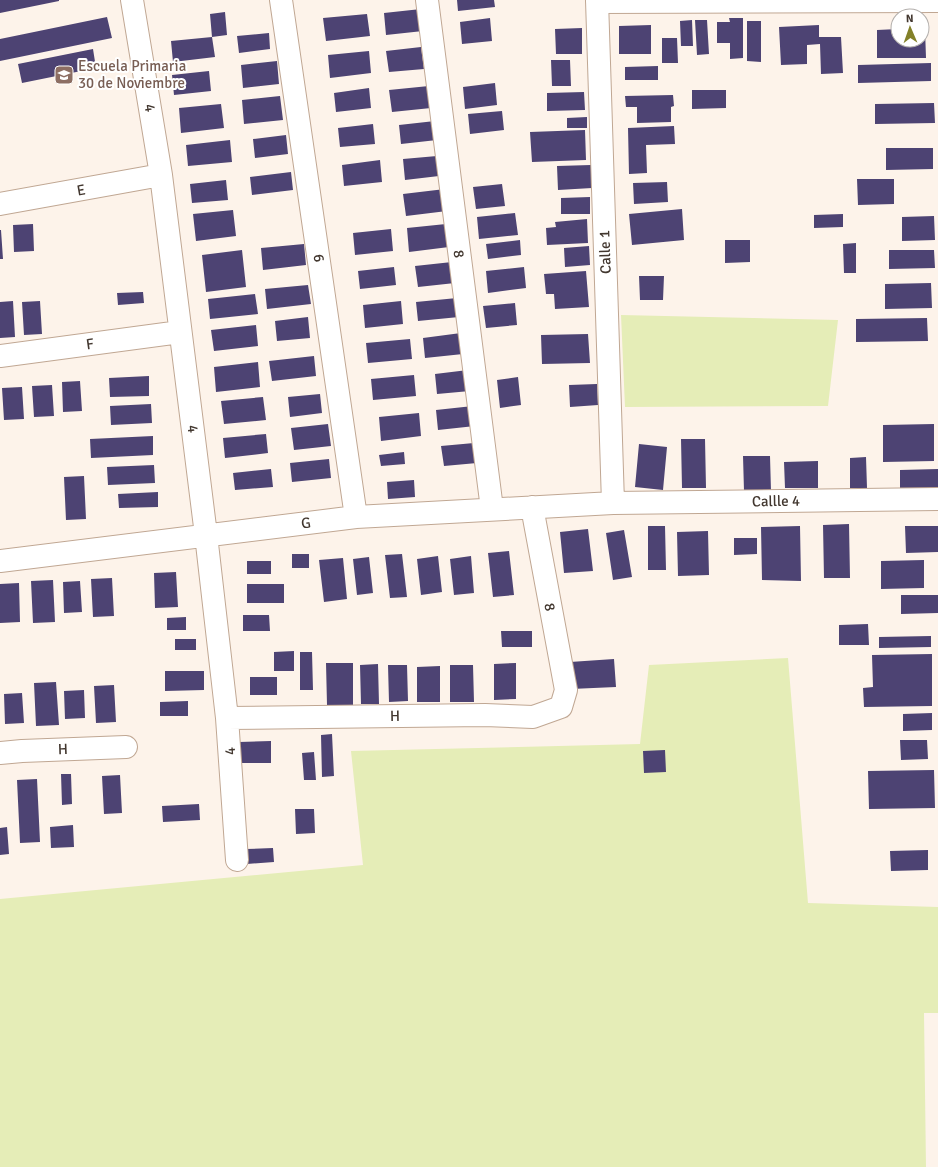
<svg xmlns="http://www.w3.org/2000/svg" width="938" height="1167" font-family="Signika,sans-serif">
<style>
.green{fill:#e5edb7}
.building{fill:#4d4373}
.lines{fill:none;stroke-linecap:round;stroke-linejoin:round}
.minor-casing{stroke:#c0a793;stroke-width:24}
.minor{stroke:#fff;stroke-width:22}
.labels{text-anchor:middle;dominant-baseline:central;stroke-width:4;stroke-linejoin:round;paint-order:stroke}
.education-label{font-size:15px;fill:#785e54;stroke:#fff;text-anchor:start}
.street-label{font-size:15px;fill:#42372f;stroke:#fff}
</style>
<rect width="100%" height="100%" fill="#fdf3ea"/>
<!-- green -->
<path class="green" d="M621,315L838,320L828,406L625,407Z
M788,658L808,903L938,907V1013H924L926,1167H0V899L363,865L351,751L640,744L649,665Z"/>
<!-- building -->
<path class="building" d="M0,0H59V1L0,13Z
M457,0H494L495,7L458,11Z
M421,9L423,31L386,35L384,13Z
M225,12L227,35L212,37L210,14Z
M367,14L370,36L326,41L323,18Z
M107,17L112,38L0,61V39Z
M490,18L492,41L462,44L460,22Z
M729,18H743V58L730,59V43H717V22H730Z
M692,20L693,46H681L680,21Z
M695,20H707L709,54L697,55Z
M747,21H761V62L747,61Z
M651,25V54H619V26Z
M819,25V37H841L843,73L821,74L820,44L807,45V64L781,65L779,27Z
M582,28V54H556L555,29Z
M898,29V40H922V29H925L926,58H877V30Z
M269,33L270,49L239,53L237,36Z
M212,37L215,57L173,62L171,41Z
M662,38H677L678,63H662Z
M421,47L424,69L389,72L386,51Z
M93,49L96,68L22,83L18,64Z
M369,51L371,73L330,78L328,55Z
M551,60H570L571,86H552Z
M277,61L279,84L243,88L241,65Z
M931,63V81L858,83V65Z
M658,66V80H625V67Z
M209,71L211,91L174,95L172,75Z
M495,83L497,105L465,109L463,87Z
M429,86L431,108L392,112L389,90Z
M369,88L371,108L336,112L334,93Z
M692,90H726V108L692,109Z
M584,92L585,110L547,111V93Z
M673,95L674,106L671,107V122L637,123V107H626L625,96Z
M280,96L283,120L244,124L242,100Z
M934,103L935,123L875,124V104Z
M221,104L224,128L181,133L179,108Z
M502,111L504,130L470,134L468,114Z
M587,117V128H567V118Z
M435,121L437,140L401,144L399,125Z
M373,124L375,144L340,147L338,128Z
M674,126L675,144L646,145L647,173L629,174L628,128Z
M585,130L586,160L532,162L530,132Z
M286,135L288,154L255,158L253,139Z
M230,140L232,162L188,166L186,145Z
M886,148H933V169L886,170Z
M437,156L439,176L405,180L403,159Z
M380,160L382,182L344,186L342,165Z
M591,165L592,188L558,190L557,166Z
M291,172L293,190L252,195L250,177Z
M857,179H894V204L858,205Z
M226,180L228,200L192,203L190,184Z
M667,182L668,202L634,204L633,183Z
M502,184L505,206L476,209L473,187Z
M445,189L447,211L406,216L403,194Z
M590,197V214H561V198Z
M682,209L684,240L632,245L629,214Z
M233,210L236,236L196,241L193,214Z
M515,213L518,235L479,239L477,217Z
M843,214V227L814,228V215Z
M934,216L935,240L902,241V217Z
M587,219L588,243L547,245L546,228L556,227L555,222Z
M33,224L34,251L14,252L13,225Z
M446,224L449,247L409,252L407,228Z
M391,229L393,251L355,255L353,233Z
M0,230H1L3,259H0Z
M520,240L521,255L488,259L486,244Z
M725,240H750V262L725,263Z
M856,243V273H844L843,244Z
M304,244L306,265L263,270L261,248Z
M589,246L590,265L565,267L564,248Z
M242,250L246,287L206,292L202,255Z
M889,250H934L935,268L889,269Z
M452,262L455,283L418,287L415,266Z
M394,267L396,285L360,289L358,271Z
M524,267L526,288L488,293L486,271Z
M586,271L589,307L555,309L554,294H546L544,274Z
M639,276H664L663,300H640Z
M931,283L932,308L885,309V284Z
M308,285L311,304L267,309L265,289Z
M143,292L144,303L118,305L117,293Z
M255,294L258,314L210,319L208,299Z
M457,298L459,317L418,321L416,302Z
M13,301L15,337L0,338V302Z
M40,301L42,334L24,335L22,302Z
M401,301L403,324L365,328L363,305Z
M515,303L517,325L486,328L483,306Z
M308,317L310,338L277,341L275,321Z
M927,318L928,341L856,342V319Z
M256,325L258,346L214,351L211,330Z
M461,333L463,354L425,358L423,338Z
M588,334L590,363L542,364L541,335Z
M410,339L412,359L368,363L366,343Z
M314,356L316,376L272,381L269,361Z
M258,362L260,387L216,392L214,367Z
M468,370L470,391L437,394L435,374Z
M414,375L416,396L373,400L371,379Z
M149,376V396L110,397L109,378Z
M518,377L521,405L500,408L497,380Z
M80,381L82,411L63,412L62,382Z
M597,384L598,405L570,407L569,385Z
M52,385L54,416L34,417L32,386Z
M22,387L24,419L4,420L2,388Z
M320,394L322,413L290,417L288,397Z
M263,397L266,420L224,424L221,401Z
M151,404L152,423L111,425L110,406Z
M473,406L475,426L438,430L436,410Z
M419,413L421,436L381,441L379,417Z
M328,424L331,446L294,450L291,428Z
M934,424V461L883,462V425Z
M266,434L268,453L225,458L223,438Z
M153,436V455L91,458L90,439Z
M681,439H705L706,488H682Z
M474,443L477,463L444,466L441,446Z
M639,444L667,447L663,490L635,487Z
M404,452L405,464L381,466L379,455Z
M743,456H770L771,491H744Z
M866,457L867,488H850V458Z
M329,459L331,478L292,482L290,463Z
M818,461V488H785L784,462Z
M154,465L155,483L108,485L107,467Z
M271,469L273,487L235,490L233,473Z
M938,469V488L900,489V470Z
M84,476L86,519L66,520L64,477Z
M414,480L415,497L388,499L387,482Z
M158,492V507L119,508L118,494Z
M849,524L850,578H824L823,525Z
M648,526H665L666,570H648Z
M800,526L801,581L762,580L761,527Z
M905,526H938V552L906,553Z
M588,529L593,571L564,573L560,532Z
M624,530L632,577L613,580L606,533Z
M708,531L709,575L678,576L677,532Z
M734,538H757V554L734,555Z
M509,551L514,595L493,597L488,553Z
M292,554H309V568H292Z
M402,554L407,597L390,598L385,555Z
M438,556L442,592L421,595L417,559Z
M471,556L474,593L454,595L450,559Z
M369,557L373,593L357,595L353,559Z
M343,558L347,599L324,602L319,560Z
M924,560V588L881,589V561Z
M247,561H271V574H247Z
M176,572L178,607L155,608L154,573Z
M112,578L114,616L93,617L91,579Z
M53,580L55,622L33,623L31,581Z
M80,581L82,612L64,613L63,582Z
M19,583L20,622L0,623V584Z
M247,584H284V603H247Z
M901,595H938V613L901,614Z
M243,615H269L270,631H243Z
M186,617V630H167V618Z
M868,624L869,645H839V625Z
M501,631H532V647H502Z
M931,636V647L879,648V637Z
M175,639H196V650H175Z
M294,651V671H274V652Z
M300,652H312L313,690H300Z
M932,654V706L864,707L863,688L873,687L872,655Z
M614,659L616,687L571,689L570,662Z
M326,663H353V705H327Z
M516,663V699L494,700V664Z
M378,664L379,704H361L360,665Z
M388,665H407L408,701L389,702Z
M450,665H473L474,702H450Z
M440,666V702H417V667Z
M165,671H204V690L165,691Z
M250,677H277V695H250Z
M56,682L59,725L36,726L34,683Z
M114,685L116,722L96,723L94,686Z
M84,690L85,718L65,719L64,691Z
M22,693L24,723L5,724L4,694Z
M188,701V716H160V702Z
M932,713V730L903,731V714Z
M332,734L334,776L322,777L321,735Z
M900,740H927L928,759L901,760Z
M271,741V763H239V742Z
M665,750L666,772L644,773L643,751Z
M314,752L316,780H304L302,753Z
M934,770L935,808L869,809L868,771Z
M61,774H71L72,804L62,805Z
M120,775L122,813L104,814L102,776Z
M37,779L40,842L20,843L17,780Z
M199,804L200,820L163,822L162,806Z
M295,809H314L315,833L296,834Z
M73,825L74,847L51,848L50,827Z
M7,827L9,854L0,855V828Z
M273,848L274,862L247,864L246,849Z
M928,850V870L891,871L890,851Z"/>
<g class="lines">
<!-- minor casing -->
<g class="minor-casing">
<path id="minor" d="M132,0L161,175L206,535L227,718L237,860
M281,0L356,517
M427,0L492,509
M597,0L613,503
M597,2L938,1
M0,204L161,175
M0,356L180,332
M0,561L356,517L613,503L938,499
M227,718L485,715L533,717L561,707L566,690L532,507
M0,753L22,751L126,747"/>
</g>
<!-- minor -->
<use href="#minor" class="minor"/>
</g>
<!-- icons -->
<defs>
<g id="school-square" transform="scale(1)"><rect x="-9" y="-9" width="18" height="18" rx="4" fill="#8d6e63" stroke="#fff"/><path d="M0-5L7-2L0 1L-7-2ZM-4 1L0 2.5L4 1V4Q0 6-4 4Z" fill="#fff"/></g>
</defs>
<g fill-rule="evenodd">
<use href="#school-square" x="64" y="75"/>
</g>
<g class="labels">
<!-- education labels -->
<g class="education-label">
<text x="78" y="66">Escuela Primaria<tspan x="78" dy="17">30 de Noviembre</tspan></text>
</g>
<!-- street labels -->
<g class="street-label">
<text transform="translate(150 108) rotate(81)">4</text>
<text transform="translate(81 190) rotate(-10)">E</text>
<text transform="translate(605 252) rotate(-92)">Calle 1</text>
<text transform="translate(459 254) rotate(83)">8</text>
<text transform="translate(319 258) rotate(82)">6</text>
<text transform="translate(90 344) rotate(-8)">F</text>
<text transform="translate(193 429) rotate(83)">4</text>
<text transform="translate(776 501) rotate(-1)">Callle 4</text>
<text transform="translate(306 523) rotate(-7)">G</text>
<text transform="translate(550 607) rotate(79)">8</text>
<text transform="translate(395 716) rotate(-1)">H</text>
<text transform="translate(63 749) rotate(-2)">H</text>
<text transform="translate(230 751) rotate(-94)">4</text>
</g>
</g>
<!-- north arrow -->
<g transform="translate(910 28) rotate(358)"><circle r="19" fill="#ffffff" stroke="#b3afac"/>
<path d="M0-3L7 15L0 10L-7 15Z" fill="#838129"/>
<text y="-6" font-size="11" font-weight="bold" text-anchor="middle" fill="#42372f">N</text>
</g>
</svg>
